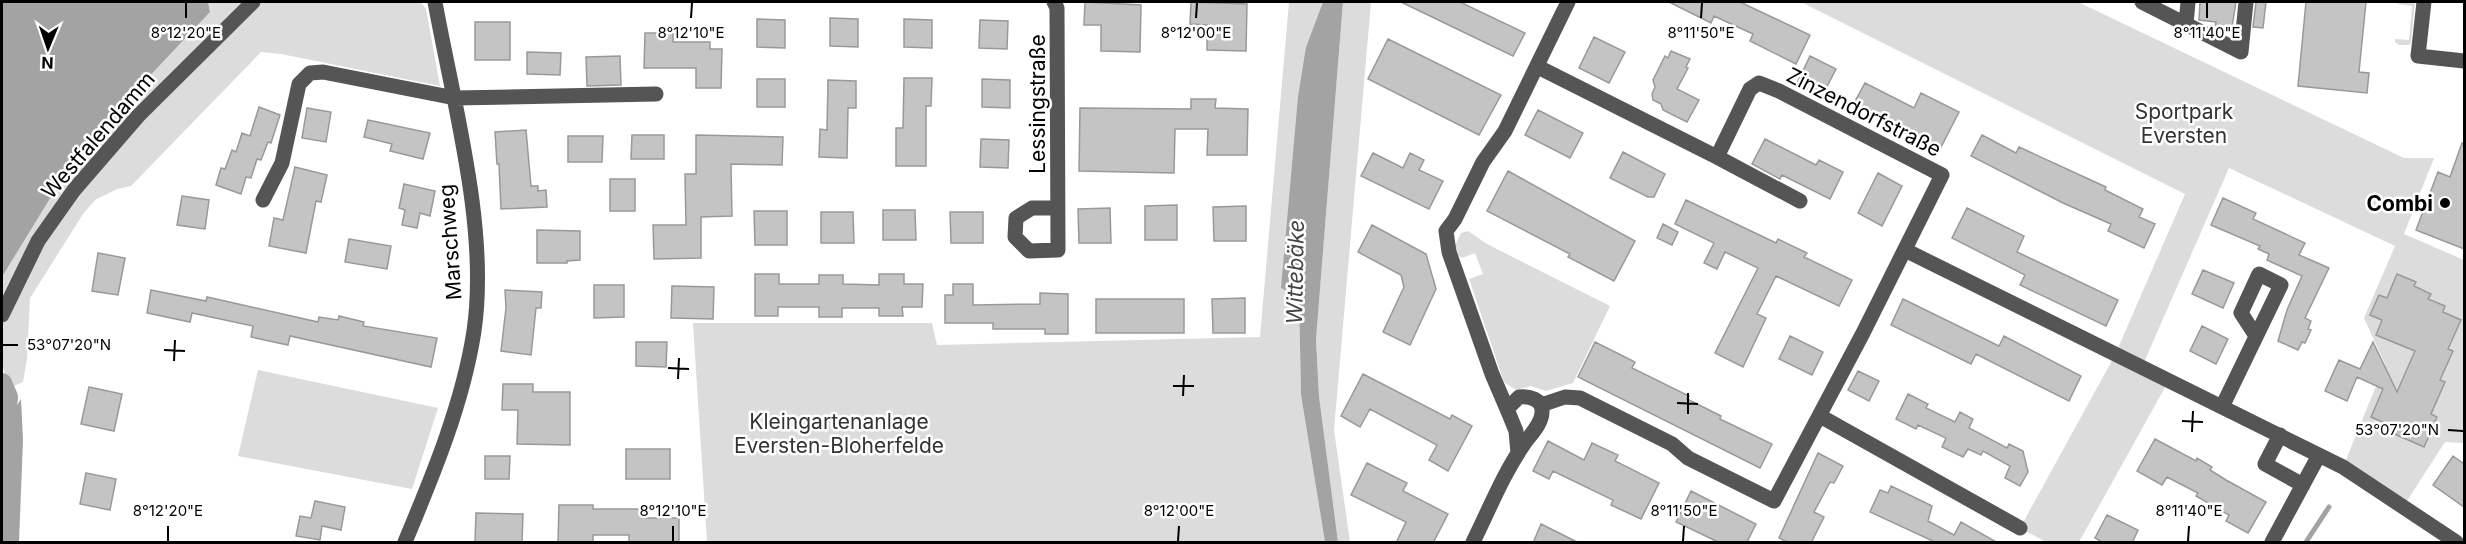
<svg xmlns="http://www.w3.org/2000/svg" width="2466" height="544" font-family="Inter,sans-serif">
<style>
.green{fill:#dcdcdc}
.water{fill:#a3a3a3}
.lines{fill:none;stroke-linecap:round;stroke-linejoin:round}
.stream{stroke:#a3a3a3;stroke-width:5}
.canal{stroke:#a3a3a3;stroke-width:20}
.building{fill:#c4c4c4;stroke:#999;stroke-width:1.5}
.minor{stroke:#555;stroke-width:15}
.ticks{fill:none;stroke:#000;stroke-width:2}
.poi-dot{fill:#000;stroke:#fff;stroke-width:2}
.labels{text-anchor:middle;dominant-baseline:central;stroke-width:5;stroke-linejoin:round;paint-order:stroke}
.street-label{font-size:21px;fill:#000;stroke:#fff}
.park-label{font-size:21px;fill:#333;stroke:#fff}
.poi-label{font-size:21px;font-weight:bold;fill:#000;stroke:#fff;text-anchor:end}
.water-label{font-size:22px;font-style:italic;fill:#444;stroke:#fff}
.ticks-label{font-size:15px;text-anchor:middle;fill:#000;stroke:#fff;stroke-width:5;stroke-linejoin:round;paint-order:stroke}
</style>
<rect width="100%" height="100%" fill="#fff"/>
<!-- green -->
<path class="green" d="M208,2H421L426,9L440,86L281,54L261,52L131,186L117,189L95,200L83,214L30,298L27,359L23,382L9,388L2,363V277L79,151L210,12Z
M1289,2H1323L1306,47L1299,297L1301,395L1325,542H707L693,323H932L937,345L1260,337Z
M1343,2H1371L1334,430L1350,542H1338L1319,396L1316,338Z
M1801,2H2078L2404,158H2434L2404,234L2464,260V443L2445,442L2403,507L2343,467L2385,364L2364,318L2395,246L2229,168L2142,367L2168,382L2079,542H2046L2020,528L2115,355L2185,194Z
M2398,2H2415L2411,43L2409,45H2399L2395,42V39L2409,40L2412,6L2398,4Z
M1468,231L1487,244L1610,306L1573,383L1546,391L1531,386L1516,390L1504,382L1469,279L1483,274L1475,253L1462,258L1457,255L1454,247L1461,233Z
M258,370L438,408L412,489L238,456Z"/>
<!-- water -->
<path class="water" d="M2,2H208L210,12L79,151L2,277Z
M1323,2H1343L1316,339L1319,396L1338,542H1325L1301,395L1299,297L1281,288L1298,97L1306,47Z
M21,399L23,440L19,542H2V416L11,415Z"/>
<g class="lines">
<!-- stream -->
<path class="stream" d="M2306,542L2329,507"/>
<!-- canal -->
<path class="canal" d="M2,383L8,397L2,467"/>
</g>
<!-- building -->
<path class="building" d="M1085,2L1141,5L1140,52L1101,51V25H1084Z
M1191,2L1247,4L1246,51L1207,50V25L1190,24Z
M1401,2H1460L1525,33L1513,56Z
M1669,2H1740L1810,35L1796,64L1750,41L1753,34L1714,16L1711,23Z
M2200,2H2236L2231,33L2215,28L2216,22L2199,20Z
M2256,2H2266L2263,28L2253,27Z
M2306,2H2366L2359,72L2369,73L2367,93L2298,86Z
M830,18L858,19V47L830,46Z
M757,19L785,20V48L757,47Z
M904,19L932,20V48L904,47Z
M980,20L1008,21L1007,49L979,48Z
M475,22H510V60H475Z
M645,33H673V42H710V49H722L721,88H696V68H644Z
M1594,37L1625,52L1609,83L1579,68Z
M1388,39L1501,95L1479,135L1368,79Z
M1671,51L1690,59L1686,67L1688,68L1677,89L1699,100L1687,122L1663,110L1661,104L1653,100L1652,94L1655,87L1653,80L1665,56L1668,58Z
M527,52L561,53L560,75L527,74Z
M620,56L621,85L587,86L586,57Z
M1810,56L1836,69L1822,96L1797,83Z
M904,78H932L931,106H926V166H896V128H903Z
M757,79H785V107H757Z
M982,79L1010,80V108L982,107Z
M828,80L856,81V108H848L847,158L819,157L820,129L827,130Z
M1865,83L1914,108L1921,93L1959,112L1939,151L1853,105Z
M1191,99H1216L1215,108L1248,109L1247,155H1207L1208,129H1175L1174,173L1079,171L1080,108L1191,109Z
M259,107L280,115L271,143L268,142L261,160L257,159L251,178L246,177L241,194L216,185L221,168L225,169L232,150L236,152L242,133L250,136Z
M307,108L331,112L326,142L302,138Z
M1538,110L1583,133L1570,158L1525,135Z
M368,120L430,133L423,159L390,151L392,144L364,137Z
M526,130L531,186H538V191L546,190L547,207L501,209L499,164H497L495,132Z
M632,135H664V159H631Z
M696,135L783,137L782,165L731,164L732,216L701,217V258L654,259L653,225H686L685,174H696Z
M1982,135L2016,153L2019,147L2106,187L2105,190L2143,209L2139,217L2155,224L2144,248L2108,231L2111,224L2063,203L1971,156Z
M568,136H603L602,162H568Z
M981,139L1009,140L1008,168L980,167Z
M1765,139L1816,165L1819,160L1843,172L1830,199L1782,175L1780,179L1752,164Z
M2462,143L2464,144V249L2416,230L2438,172L2450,177Z
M1623,152L1665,174L1654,197H1648L1610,178Z
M1373,153L1403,168L1410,153L1424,160L1419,170L1443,181L1429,209L1361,176Z
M295,167L327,175L321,202L316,201L306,253L269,246L274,218L283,220Z
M1508,171L1635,241L1614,281L1568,257L1570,254L1487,211Z
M1878,173L1902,186L1882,226L1858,213Z
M610,179H635V211H610Z
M404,184L435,191L430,216L420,213L417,228L402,225L405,210L399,208Z
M182,196L209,200L205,229L177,225Z
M2223,198L2256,213L2253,219L2305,243L2299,255L2329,268L2305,318L2311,321L2308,329L2311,330L2305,343L2302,342L2298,350L2278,341L2287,310L2302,276L2267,260L2269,254L2258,249L2260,246L2211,225Z
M1686,200L1776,243L1778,239L1807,253L1804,257L1852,280L1839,306L1776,276L1757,314L1766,318L1743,367L1715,353L1758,268L1725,252L1717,269L1704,263L1714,243L1675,224Z
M1177,205V240H1145V206Z
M1246,206V241H1214L1213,207Z
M1110,208L1111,243H1079L1078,209Z
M1967,208L2024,236L2017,252L2118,300L2106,326L2020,285L2025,275L1952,238Z
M883,210H915L916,240H883Z
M754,211H787V245H755Z
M821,212H853L854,243H821Z
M950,212H983V243H951Z
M1663,224L1678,232L1672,245L1657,238Z
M1372,225L1426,254L1436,289L1410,345L1383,332L1404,287L1401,275L1358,252Z
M537,230L580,231V260L567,261V263H537Z
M349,239L391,246L387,269L345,262Z
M98,253L125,258L118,295L92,291Z
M2203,270L2234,283L2223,308L2192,294Z
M755,274H779V284H819V275H843V284L879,285V274H904V284H923L922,307H902L903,316H879V308H842V317H819V307H778V316H755Z
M2397,274L2416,282L2414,286L2431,294L2428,299L2445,306L2443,312L2461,320L2448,349L2453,351L2440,380L2445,382L2431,414L2437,417L2424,447L2390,432L2392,426L2371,417L2383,389L2357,377L2347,401L2325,391L2339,360L2360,369L2373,342L2397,392L2415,351L2376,335L2382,320L2370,315L2379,295L2387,298Z
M953,284H973V305L1040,304V293L1068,294V334H1045V329H993V323H945V295H953Z
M594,285H624V317L594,318Z
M672,286L714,287L713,319L671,318Z
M151,290L206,301L207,297L318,322L319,317L338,320L339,316L364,322L363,326L437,338L431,367L290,336L288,345L251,337L253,326L192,313L190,322L147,313Z
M505,290L542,292L541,308H536L531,355L501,351L506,308Z
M1245,298V333H1213L1212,299Z
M1096,299H1184V333H1096Z
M1903,299L1999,346L2004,336L2081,376L2069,401L1976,354L1971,364L1891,325Z
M2202,326L2228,339L2216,364L2190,351Z
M1790,336L1823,352L1812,375L1779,359Z
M636,342H667L666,367L636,366Z
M1595,342L1635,362L1632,368L1689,396L1687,399L1721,416L1720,419L1772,444L1760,468L1578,377Z
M1858,371L1879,381L1869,401L1848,390Z
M1363,374L1450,419L1452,415L1472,426L1448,471L1429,460L1437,445L1370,409L1360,427L1341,416Z
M503,384H533V392H570V445L517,444L518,410H502Z
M89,387L122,394L114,431L81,424Z
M1908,394L1928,404L1926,408L1955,422L1960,412L1973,419L1969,428L2007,448L2009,444L2023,451L2028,472L2020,486L2005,478L2010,466L1983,451L1981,455L1968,449L1963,457L1942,447L1946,438L1918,425L1916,429L1896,419Z
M2155,439L2196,461L2197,458L2212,467L2210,470L2226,480L2266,502L2248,533L2226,521L2229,515L2196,496L2198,493L2167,477L2162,485L2137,471Z
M1548,441L1584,460L1592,443L1618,455L1615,461L1659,483L1641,519L1611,505L1613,500L1553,471L1549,479L1533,471Z
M626,449H670V479H626Z
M1818,453L1843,466L1834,483L1830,482L1814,512L1824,517L1811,543H1789L1779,538Z
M485,456H510L509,479H485Z
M2453,456L2464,464V507L2433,485Z
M1367,463L1407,483L1403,491L1448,514L1433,543H1396L1406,522L1351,495Z
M86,473L116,479L110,510L80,504Z
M1891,486L1932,506L1928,521L1954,535L1961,522L1998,543H1937L1870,512L1880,490L1888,493Z
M1691,491L1756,524L1747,542H1718L1676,522Z
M315,501L345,507L341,530L322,526L320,540L296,536L300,516L311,518Z
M559,505H593V509H642V518H679V543H629V535H593V543H558Z
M476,513L523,514L522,543H475Z
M2107,515L2138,530L2132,543H2104L2095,538Z
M1541,524L1579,543H1533Z"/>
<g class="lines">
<!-- minor -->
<path class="minor" d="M1054,2L1057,8L1058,250L1029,251L1015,237L1016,218L1032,208H1058
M2142,2L2241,52L2246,2
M2424,2L2418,56L2464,61
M2186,24L2188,2
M1538,67L1717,157
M263,200L282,163L299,84L310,73L323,72L455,98L656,94
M1905,250L2343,467L2456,542
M2,315L38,241L74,190L138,116L253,2
M1541,405L1565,397L1580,398L1672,444L1688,458L1774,501L1863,333L1942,175L1779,91L1759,83L1750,89L1717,157L1800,201
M2222,407L2281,285L2259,274L2241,313L2256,336
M1507,409L1492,374L1449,252L1446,231L1455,219L1483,162L1505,131L1568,2
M1820,416L2020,528
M2280,435L2265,464L2303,485
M405,542C433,475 463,403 474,331C489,229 453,102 435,2
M1473,542C1489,510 1503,474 1524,444C1530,435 1542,424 1542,412C1543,399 1529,396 1519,397L1507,409L1516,431L1518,453
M2272,542L2319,455"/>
</g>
<!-- ticks -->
<path class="ticks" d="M186,18V3M691,18L692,3M1196,18L1197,3M1701,18L1702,3M2207,18V3M3,345H18M164,350L185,351M174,361L175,340M668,368L689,369M678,379L679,358M1173,386H1194M1183,396L1184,375M1677,403L1698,404M1688,414V393M2182,421L2203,422M2448,430L2463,431M2192,432L2193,411M168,541V526M673,541V526M1178,541L1179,526M1683,541L1684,526M2188,541L2189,526"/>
<!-- markers -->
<circle class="poi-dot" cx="2445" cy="203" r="6"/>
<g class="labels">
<!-- street labels -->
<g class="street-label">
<text transform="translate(1037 104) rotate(-90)">Lessingstraße</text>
<text transform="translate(1864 112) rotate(27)">Zinzendorfstraße</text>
<text transform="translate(98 135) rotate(-49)">Westfalendamm</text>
<text transform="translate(450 242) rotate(-94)">Marschweg</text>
</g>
<!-- park labels -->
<g class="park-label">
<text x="2184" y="111">Sportpark<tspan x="2184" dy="24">Eversten</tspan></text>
<text x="839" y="421">Kleingartenanlage<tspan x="839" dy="24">Eversten-Bloherfelde</tspan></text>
</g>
<!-- poi labels -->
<g class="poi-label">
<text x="2433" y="203">Combi</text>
</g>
<!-- water labels -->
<g class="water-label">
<text transform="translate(1295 272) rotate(-89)">Wittebäke</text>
</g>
</g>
<g class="ticks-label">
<text x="186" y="38">8°12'20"E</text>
<text x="691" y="38">8°12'10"E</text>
<text x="1196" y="38">8°12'00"E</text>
<text x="1701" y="38">8°11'50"E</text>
<text x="2207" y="38">8°11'40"E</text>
<text x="69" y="350">53°07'20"N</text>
<text x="2397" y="435">53°07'20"N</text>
<text x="168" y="516">8°12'20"E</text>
<text x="673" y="516">8°12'10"E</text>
<text x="1179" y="516">8°12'00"E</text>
<text x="1684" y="516">8°11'50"E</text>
<text x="2189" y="516">8°11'40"E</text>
</g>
<!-- border -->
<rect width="2466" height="544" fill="none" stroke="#000000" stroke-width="6"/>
<!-- north arrow -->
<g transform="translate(48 48) rotate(182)" stroke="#ffffff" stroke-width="4.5" paint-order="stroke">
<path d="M0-4.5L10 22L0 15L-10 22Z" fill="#000000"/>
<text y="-9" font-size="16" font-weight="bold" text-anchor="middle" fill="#000000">N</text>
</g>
</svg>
